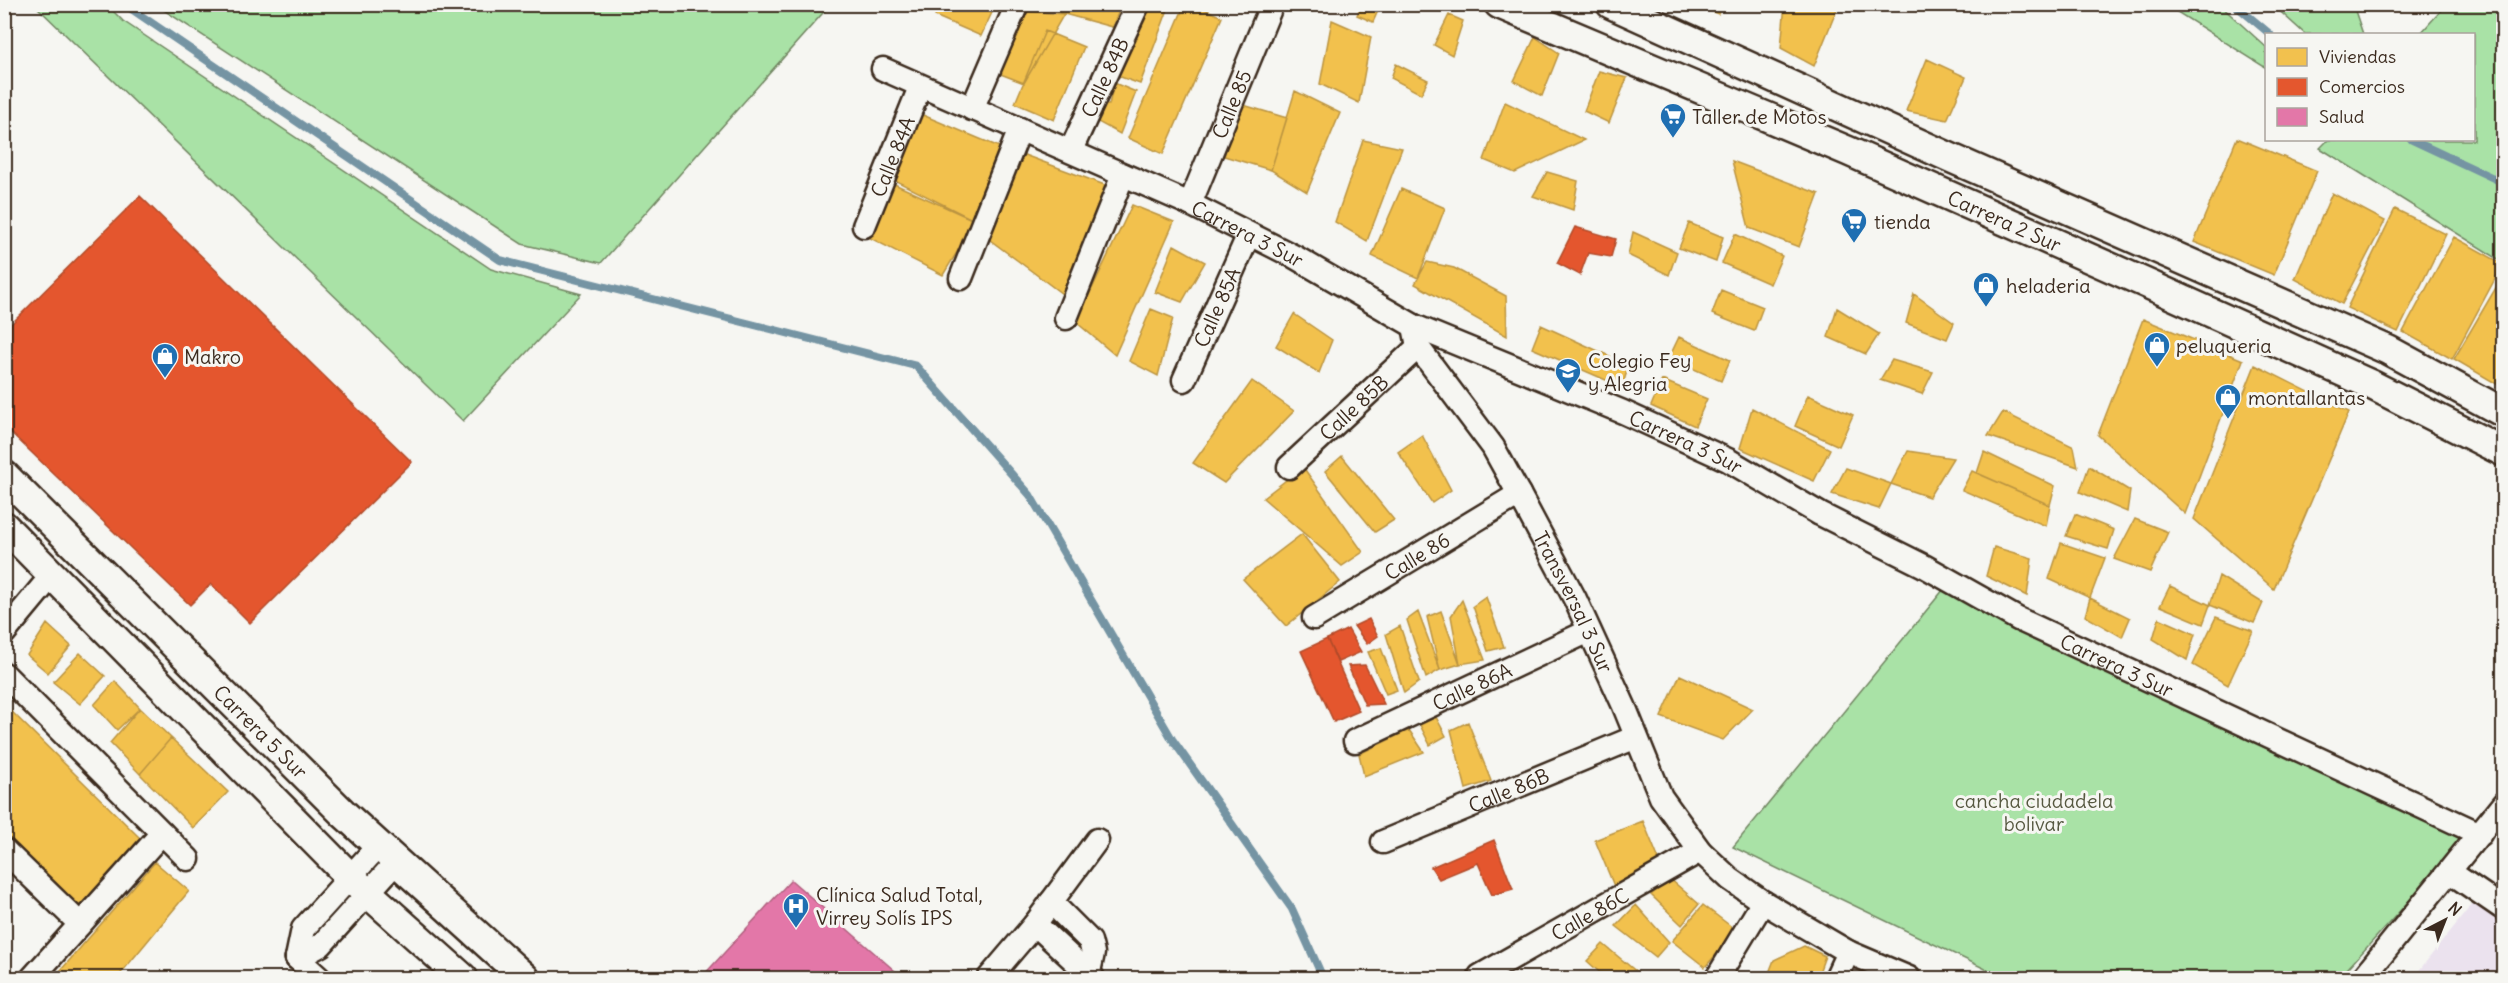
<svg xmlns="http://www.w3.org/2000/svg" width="2508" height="983" font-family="Delius,sans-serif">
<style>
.built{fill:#ebe2ee}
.green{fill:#a9e2a6;stroke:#728662;stroke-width:1.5}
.homes{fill:#f2c14e;stroke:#bb9440;stroke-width:1.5}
.shops{fill:#e4572e;stroke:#b14a29;stroke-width:1.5}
.health{fill:#e377a8;stroke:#b1607f;stroke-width:1.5}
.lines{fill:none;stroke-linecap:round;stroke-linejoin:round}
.stream{stroke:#7494a3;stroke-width:8}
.minor-casing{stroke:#3b2a1e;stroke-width:27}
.tertiary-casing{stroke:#3b2a1e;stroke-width:33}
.minor{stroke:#f6f6f2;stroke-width:22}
.tertiary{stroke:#f6f6f2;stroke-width:28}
.labels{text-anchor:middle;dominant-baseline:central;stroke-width:6;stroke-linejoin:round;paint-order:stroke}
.street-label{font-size:20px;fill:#3b2a1e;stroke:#f6f6f2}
.poi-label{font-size:20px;fill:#3b2a1e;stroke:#f6f6f2;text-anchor:start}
.park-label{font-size:20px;fill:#565840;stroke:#f6f6f2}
</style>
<rect width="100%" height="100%" fill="#f6f6f2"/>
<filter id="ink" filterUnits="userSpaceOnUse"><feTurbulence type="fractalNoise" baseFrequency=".0167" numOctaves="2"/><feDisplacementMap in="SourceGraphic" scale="12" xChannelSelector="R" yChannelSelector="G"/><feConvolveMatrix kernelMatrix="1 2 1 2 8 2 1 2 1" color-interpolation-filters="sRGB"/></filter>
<g filter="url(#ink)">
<!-- built -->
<path class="built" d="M2473,903L2503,925V978H2413Z"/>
<!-- green -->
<path class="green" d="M35,5H107L123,21L491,269L581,294L463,421Z
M156,5H830L601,263L522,244Z
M2166,5H2220L2266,47V68Z
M2273,5H2353L2363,34H2305Z
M2446,5H2503V262L2320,148L2328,140H2474V34H2420Z
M1944,589L2468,836L2339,978H2004L1733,847Z"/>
<!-- homes -->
<path class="homes" d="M940,4H996L981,36L935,16Z
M1042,4H1067L1064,14Z
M1067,4H1122L1112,27L1064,14Z
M1145,4H1170L1140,84L1118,76Z
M1185,4H1194L1222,17L1163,154L1128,138Z
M1362,4H1381L1373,22L1357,15Z
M1695,4H1722L1718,14Z
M1785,4H1839L1814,66L1781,48Z
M1026,11L1064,14L1024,83L998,73Z
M1449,15L1463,21L1452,55L1434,45Z
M1332,20L1371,37L1359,103L1320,84Z
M1045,31L1084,47L1054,120L1015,103Z
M1535,37L1559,53L1542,96L1514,81Z
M1927,59L1966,77L1947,120L1906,111Z
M1396,64L1428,80L1421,94L1391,78Z
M1599,71L1627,78L1609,123L1584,111Z
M1114,83L1136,92L1120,134L1096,121L1101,105H1109Z
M1295,91L1340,113L1307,192L1271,170Z
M1505,102L1584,140L1515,173L1484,160Z
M1240,104L1287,118L1271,170L1224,156Z
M918,113L1004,149L976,221L892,179Z
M2237,138L2317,171L2274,275L2194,242Z
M1363,140L1402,148L1367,241L1335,222Z
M1019,153L1110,187L1065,296L986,237Z
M1732,161L1819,194L1799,247L1749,228Z
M1547,172L1578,181L1573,210L1533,196Z
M890,182L976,221L943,275L868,237Z
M1401,189L1445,208L1418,278L1372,256Z
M2332,193L2385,221L2342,304L2295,279Z
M1132,205L1174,222L1115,355L1076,322Z
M2395,209L2446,234L2398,332L2347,308Z
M1689,223L1723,237L1716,262L1679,248Z
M1633,232L1677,252L1669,275L1628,255Z
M1735,234L1782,256L1770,284L1722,263Z
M2454,237L2503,264L2452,359L2403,332Z
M1174,245L1205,262L1182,302L1155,292Z
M1427,262L1454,268L1506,296L1507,336L1415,284Z
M2504,274V385L2502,387L2454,359Z
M1721,290L1763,307L1754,331L1712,314Z
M1914,294L1954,323L1947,339L1906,323Z
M1837,308L1879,334L1866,354L1828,337Z
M1151,309L1173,318L1158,376L1129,361Z
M1294,314L1332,340L1319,373L1276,346Z
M2143,319L2243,360L2185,514L2098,435Z
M1541,325L1629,365L1622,387L1532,348Z
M1679,337L1730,360L1721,381L1669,358Z
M1892,360L1933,372L1922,394L1880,380Z
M2255,365L2349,412L2274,589L2194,519Z
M1662,380L1707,399L1695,426L1651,406Z
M1252,381L1294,411L1224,483L1193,463Z
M1808,395L1853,415L1839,446L1795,426Z
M1752,408L1830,449L1814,481L1740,448Z
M2003,412L2074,447L2078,467L1988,436Z
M1422,435L1451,490L1432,503L1398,452Z
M1908,451L1953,458L1929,497L1891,484Z
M1984,452L2055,486L2050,505L1977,473Z
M1342,456L1394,520L1375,532L1325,471Z
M2089,466L2130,491L2127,512L2080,492Z
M1303,467L1363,552L1342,566L1263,498Z
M1846,468L1891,484L1879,509L1832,494Z
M1972,471L2050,505L2046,526L1962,490Z
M2075,514L2114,530L2108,549L2066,536Z
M2135,519L2168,532L2150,572L2114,559Z
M1302,534L1340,582L1286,626L1243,579Z
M2061,543L2105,558L2090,598L2049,579Z
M1994,547L2032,558L2027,596L1986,576Z
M2219,576L2263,603L2254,623L2210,605Z
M2170,586L2210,605L2203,624L2160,606Z
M1486,597L1504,647L1488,651L1473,606Z
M2090,598L2130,618L2122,637L2085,616Z
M1462,600L1485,660L1460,664L1451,616Z
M1441,611L1460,664L1440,670L1427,617Z
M1418,612L1440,670L1426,678L1407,620Z
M2216,617L2253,631L2228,685L2193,665Z
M2159,618L2195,634L2187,660L2153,639Z
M47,624L71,646L48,673L27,655Z
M1400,626L1419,682L1404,693L1386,634Z
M1381,648L1397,690L1386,694L1368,652Z
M80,653L105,676L80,704L53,682Z
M1680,675L1753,709L1723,740L1661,717Z
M115,681L140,708L117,730L94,705Z
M4,704L143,841L79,906L4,834Z
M140,708L171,738L140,774L110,743Z
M1436,717L1446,736L1430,745L1420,725Z
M1468,722L1491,781L1466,789L1451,730Z
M1409,730L1424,752L1364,776L1359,754Z
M171,738L228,792L193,828L140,774Z
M1643,821L1662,867L1614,886L1595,840Z
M155,862L189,891L117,978H54Z
M1669,878L1699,904L1682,925L1651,895Z
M1636,905L1669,942L1656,957L1616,926Z
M1703,905L1737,931L1705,967L1672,941Z
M1603,944L1644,978H1606L1587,961Z
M1804,946L1825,956L1817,978H1767L1774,960Z"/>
<!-- shops -->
<path class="shops" d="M140,196L412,462L250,623L211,584L190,605L4,426V331Z
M1575,227L1616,239L1611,257L1588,253L1580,275L1557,263Z
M1369,619L1378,636L1367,644L1354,626Z
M1348,629L1361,652L1338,662L1327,639Z
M1327,639L1359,711L1334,722L1301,651Z
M1365,665L1384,704L1365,705L1348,666Z
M1494,840L1513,889L1492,895L1478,863L1439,879L1431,867Z"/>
<!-- health -->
<path class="health" d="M791,880L903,978H701Z"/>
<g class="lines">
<!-- stream -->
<path class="stream" d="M124,4L500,260L916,366L1030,495L1172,739L1292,909L1323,978
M2234,4L2270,34
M2412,140L2504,183"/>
<!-- minor casing -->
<g class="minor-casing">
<g id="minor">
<path id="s1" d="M883,69L1190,204L1295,257L1414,326L1623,412L1728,460L1820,514L1924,566L2018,619L2480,834"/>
<path d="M972,109L1017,4"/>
<path id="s2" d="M1071,150L1138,4"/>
<path id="s3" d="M1190,204L1272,4"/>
<path id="s4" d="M864,226L920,87"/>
<path d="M961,278L1020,129"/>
<path d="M1066,318L1123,175"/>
<path id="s5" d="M1414,326L1418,347L1493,447L1519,494L1575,599L1624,706L1661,797L1700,851L1730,879L1763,902L1848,952L1909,978"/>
<path id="s6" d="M1184,380L1249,234"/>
<path id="s7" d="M1289,467L1418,347"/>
<path id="s8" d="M1314,618L1519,494"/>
<path d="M4,633L53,574"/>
<path d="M4,674L188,859"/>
<path id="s9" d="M1355,741L1589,631"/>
<path id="s10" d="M1383,842L1636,737"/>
<path d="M4,850L80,924"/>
<path d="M2450,872L2504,909"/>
<path d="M1051,902L1090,941L1093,953L1089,972"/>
<path d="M1035,924L1093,978"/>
<path d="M297,958L303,929L379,845"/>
<path d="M297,958L321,945L396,862"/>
<path d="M297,958L319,978"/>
<path id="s11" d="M1480,976L1700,851"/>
<path d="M32,978L162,833"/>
<path d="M989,978L1035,924L1097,840"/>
<path d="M1717,978L1763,902"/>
<path d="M1836,978L1848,952"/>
<path d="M2363,978L2504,803"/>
</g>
</g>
<!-- tertiary casing -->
<g class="tertiary-casing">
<g id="tertiary">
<path id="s12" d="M1499,4L1848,151L2150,285L2372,385L2504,452"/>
<path d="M1611,4L1951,158L2388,350L2504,413"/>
<path id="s13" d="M4,475L344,814L525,978"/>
<path d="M4,526L350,877L463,978"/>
</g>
</g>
<!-- minor -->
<use href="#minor" class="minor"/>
<!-- tertiary -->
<use href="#tertiary" class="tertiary"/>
</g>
</g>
<!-- icons -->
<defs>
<g id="supermarket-pin" transform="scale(1.35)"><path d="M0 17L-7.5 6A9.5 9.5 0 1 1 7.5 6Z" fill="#1f6fb2" stroke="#f6f6f2"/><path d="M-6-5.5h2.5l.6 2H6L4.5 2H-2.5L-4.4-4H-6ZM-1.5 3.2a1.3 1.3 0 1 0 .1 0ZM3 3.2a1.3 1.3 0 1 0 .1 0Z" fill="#fff"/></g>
<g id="shop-pin" transform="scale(1.35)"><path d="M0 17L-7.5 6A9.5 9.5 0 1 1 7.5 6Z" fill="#1f6fb2" stroke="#f6f6f2"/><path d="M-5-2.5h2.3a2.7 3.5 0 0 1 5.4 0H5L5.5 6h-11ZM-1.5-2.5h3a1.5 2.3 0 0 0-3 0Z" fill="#fff"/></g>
<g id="university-pin" transform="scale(1.35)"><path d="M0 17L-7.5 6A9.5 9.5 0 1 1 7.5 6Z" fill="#1f6fb2" stroke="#f6f6f2"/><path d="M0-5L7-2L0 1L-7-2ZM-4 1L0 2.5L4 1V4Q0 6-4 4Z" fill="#fff"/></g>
<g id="hospital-pin" transform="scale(1.35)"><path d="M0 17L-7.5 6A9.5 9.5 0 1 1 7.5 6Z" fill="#1f6fb2" stroke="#f6f6f2"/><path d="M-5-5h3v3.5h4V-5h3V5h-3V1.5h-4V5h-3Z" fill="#fff"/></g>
</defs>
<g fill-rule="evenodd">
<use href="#supermarket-pin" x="1673" y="116"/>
<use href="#supermarket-pin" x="1854" y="221"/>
<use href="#shop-pin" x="1986" y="285"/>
<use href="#shop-pin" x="2157" y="345"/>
<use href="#shop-pin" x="165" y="356"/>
<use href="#university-pin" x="1568" y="371"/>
<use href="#shop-pin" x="2228" y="397"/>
<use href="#hospital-pin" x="796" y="906"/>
</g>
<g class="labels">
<!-- street labels -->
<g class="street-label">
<text stroke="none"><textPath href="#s2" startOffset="80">Calle 84B</textPath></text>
<text stroke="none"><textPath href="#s3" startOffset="108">Calle 85</textPath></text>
<text stroke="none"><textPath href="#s4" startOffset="75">Calle 84A</textPath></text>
<text stroke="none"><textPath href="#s12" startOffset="550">Carrera 2 Sur</textPath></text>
<text stroke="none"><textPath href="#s1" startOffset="400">Carrera 3 Sur</textPath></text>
<text stroke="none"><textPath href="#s6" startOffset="80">Calle 85A</textPath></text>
<text stroke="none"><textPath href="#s7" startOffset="88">Calle 85B</textPath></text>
<text stroke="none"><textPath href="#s1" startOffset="886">Carrera 3 Sur</textPath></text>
<text stroke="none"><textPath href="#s8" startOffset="120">Calle 86</textPath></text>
<text stroke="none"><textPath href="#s5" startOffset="321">Transversal 3 Sur</textPath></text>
<text stroke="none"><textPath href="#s1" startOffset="1372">Carrera 3 Sur</textPath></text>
<text stroke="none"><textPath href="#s9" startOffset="129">Calle 86A</textPath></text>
<text stroke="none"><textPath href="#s13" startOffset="363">Carrera 5 Sur</textPath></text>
<text stroke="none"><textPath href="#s10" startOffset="136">Calle 86B</textPath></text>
<text stroke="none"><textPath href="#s11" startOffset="126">Calle 86C</textPath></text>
</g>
<!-- poi labels -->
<g class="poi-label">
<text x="1692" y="116">Taller de Motos</text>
<text x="1874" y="221">tienda</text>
<text x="2006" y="285">heladeria</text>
<text x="2176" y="345">peluqueria</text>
<text x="184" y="356">Makro</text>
<text x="1588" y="360">Colegio Fey<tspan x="1588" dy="23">y Alegria</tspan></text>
<text x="2248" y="397">montallantas</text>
<text x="816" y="894">Clínica Salud Total,<tspan x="816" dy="23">Virrey Solís IPS</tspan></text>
</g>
<!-- park labels -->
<g class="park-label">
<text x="2034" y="800">cancha ciudadela<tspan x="2034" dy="23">bolivar</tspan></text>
</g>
</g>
<!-- margin -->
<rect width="2508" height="983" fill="none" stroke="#f6f6f2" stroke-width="24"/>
<rect x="12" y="12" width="2484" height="959" fill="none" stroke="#3b2a1e" stroke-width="2" filter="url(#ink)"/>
<!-- legend -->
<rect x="2265" y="33" width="210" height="108" fill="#f6f6f2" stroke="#aba49d" stroke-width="1.5"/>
<rect x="2277" y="48" width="30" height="18" fill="#f2c14e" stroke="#aba49d" stroke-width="1.5"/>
<text x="2319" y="63" font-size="18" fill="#3b2a1e">Viviendas</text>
<rect x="2277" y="78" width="30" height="18" fill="#e4572e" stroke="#aba49d" stroke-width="1.5"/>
<text x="2319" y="93" font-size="18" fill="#3b2a1e">Comercios</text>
<rect x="2277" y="108" width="30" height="18" fill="#e377a8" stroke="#aba49d" stroke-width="1.5"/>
<text x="2319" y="123" font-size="18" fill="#3b2a1e">Salud</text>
<!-- north arrow -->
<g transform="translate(2445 920) rotate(42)" stroke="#f6f6f2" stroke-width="4.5" paint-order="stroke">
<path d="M0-4.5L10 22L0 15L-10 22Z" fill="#3b2a1e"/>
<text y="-9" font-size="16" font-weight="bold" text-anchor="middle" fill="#3b2a1e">N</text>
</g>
</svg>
